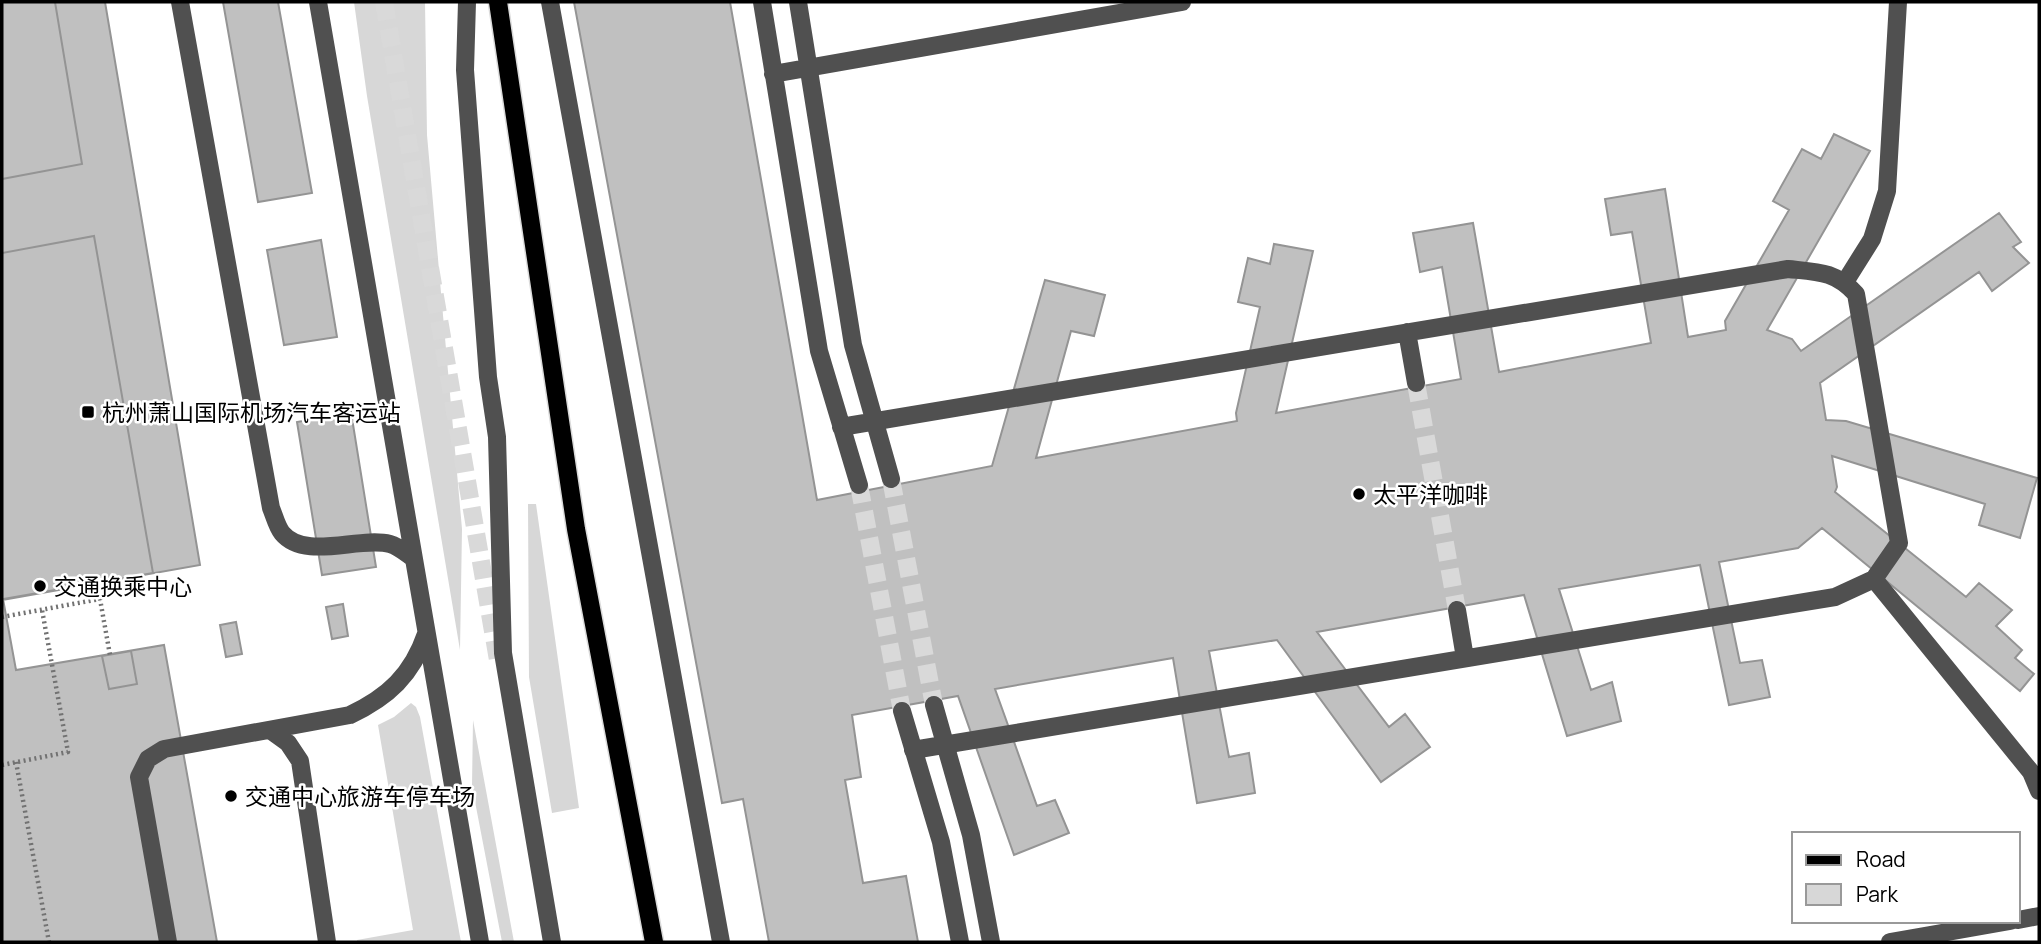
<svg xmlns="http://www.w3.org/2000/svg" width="2041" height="944" font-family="Manrope,'Noto Sans SC',sans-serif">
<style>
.green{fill:#d7d7d7}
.building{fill:#c0c0c0;stroke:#949494;stroke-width:2}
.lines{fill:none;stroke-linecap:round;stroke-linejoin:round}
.minor-tunnel{stroke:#d9d9d9;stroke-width:18;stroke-dasharray:18 9;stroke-linecap:butt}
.major-casing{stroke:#dbdbdb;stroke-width:21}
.path{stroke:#727272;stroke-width:4.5;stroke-dasharray:2 3.5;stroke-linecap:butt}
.minor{stroke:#505050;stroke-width:18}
.major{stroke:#000;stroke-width:18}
.poi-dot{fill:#000;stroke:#fff;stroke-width:2.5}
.labels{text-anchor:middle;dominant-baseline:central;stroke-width:5;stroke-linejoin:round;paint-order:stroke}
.poi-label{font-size:23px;fill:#000;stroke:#fff;text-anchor:start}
</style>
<rect width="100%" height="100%" fill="#fff"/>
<!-- green -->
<path class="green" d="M354,2H425L427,135L462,529L460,650L367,96Z
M528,504H536L579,808L552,813L529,677Z
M411,703L416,707L420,717L461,942H357V940L413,930L378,725L394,717Z
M473,720L514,942H502L472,786Z"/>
<!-- building -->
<path class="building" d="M2,2H55L82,164L2,179Z
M2,2H105L200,565L2,600Z
M223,2H278L312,193L258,202Z
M574,2H730L817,500L992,466L1045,280L1105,295L1094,336L1071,331L1036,458L1237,421L1236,413L1260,307L1238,302L1248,258L1270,264L1274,244L1313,251L1276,413L1461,379L1442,267L1420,272L1413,233L1473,223L1499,372L1651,343L1632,232L1611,235L1605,199L1665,189L1688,337L1726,330L1725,321L1789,210L1773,201L1802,149L1821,159L1834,134L1870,151L1767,330L1792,339L1801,351L1999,213L2021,242L2013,247L2029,263L1992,291L1979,272L1820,383L1826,420L1846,421L2037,478L2020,538L1979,525L1985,504L1832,456L1837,487L1835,492L1966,597L1979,583L2012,610L1996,626L2022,650L2015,658L2034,674L2020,691L1822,528L1798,548L1719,562L1740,663L1762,660L1770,697L1729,705L1700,565L1559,589L1591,690L1612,682L1621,721L1567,736L1524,595L1317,632L1389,727L1405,714L1430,747L1381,782L1277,640L1209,651L1229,757L1249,753L1255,793L1197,803L1173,658L995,689L1037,806L1055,800L1069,833L1014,855L958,696L852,715L861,777L845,780L863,883L906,876L918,942H769L743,799L722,803Z
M94,236L153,573L3,599L16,670L164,645L217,942H2V253Z
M321,240L337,337L284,345L267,250Z
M351,412L376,567L322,575L297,422Z
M343,604L348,636L332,639L326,607Z
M236,622L242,654L226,657L220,625Z
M131,651L137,684L109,689L102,656Z"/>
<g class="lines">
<!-- minor-tunnel -->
<path class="minor-tunnel" d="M384,2L498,660
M1416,383L1457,610
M891,479L934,705
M859,485L902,711"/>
<!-- major casing -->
<g class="major-casing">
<path id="major" d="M498,2L576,529L654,942"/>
</g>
<!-- path -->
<path class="path" d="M2,617L100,599L110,655
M16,762L49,942
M2,765L68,752L42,610"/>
<!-- minor -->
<path class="minor" d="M180,2L271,508C274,515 277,527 282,533C305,561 359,536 390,544C398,546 406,553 413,558
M318,2L480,942
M467,2L465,70L488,377L497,437L503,653L552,942
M550,2L721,942
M762,2L819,351L859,485
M798,2L853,345L891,479
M773,74L1182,2
M1845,282L1872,239L1887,191L1898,2
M1407,332L1416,383
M841,427L1788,269C1818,272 1835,271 1856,294L1899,543L1874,579L1835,597L913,750
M1874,579L2031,772L2039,791
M1457,610L1465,658
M934,705L971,835L991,942
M902,711L941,842L960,942
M270,730L288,743L300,761L327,942
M2018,920L2039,916
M168,942L139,777L148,759L164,749L350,715C388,697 412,675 426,634
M1890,942L2010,921"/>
<!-- major -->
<use href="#major" class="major"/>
</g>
<!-- markers -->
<g class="poi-dot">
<rect x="81" y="405" width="14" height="14" rx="3.5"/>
<circle cx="1359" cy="494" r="7"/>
<circle cx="40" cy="586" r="7"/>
<circle cx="231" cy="796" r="7"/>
</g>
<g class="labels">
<!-- poi labels -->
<g class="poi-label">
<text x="102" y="412">杭州萧山国际机场汽车客运站</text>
<text x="1373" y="494">太平洋咖啡</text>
<text x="54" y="586">交通换乘中心</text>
<text x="245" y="796">交通中心旅游车停车场</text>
</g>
</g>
<!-- border -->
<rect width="2041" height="944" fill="none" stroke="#000000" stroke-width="7"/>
<!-- legend -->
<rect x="1792" y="832" width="228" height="91" fill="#ffffff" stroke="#999999" stroke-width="2"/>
<rect x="1806" y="855" width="35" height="10" fill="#000000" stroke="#999999" stroke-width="2"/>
<text x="1856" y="867" font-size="21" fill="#000000">Road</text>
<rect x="1806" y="884" width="35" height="21" fill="#d7d7d7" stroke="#999999" stroke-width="2"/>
<text x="1856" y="902" font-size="21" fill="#000000">Park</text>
</svg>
